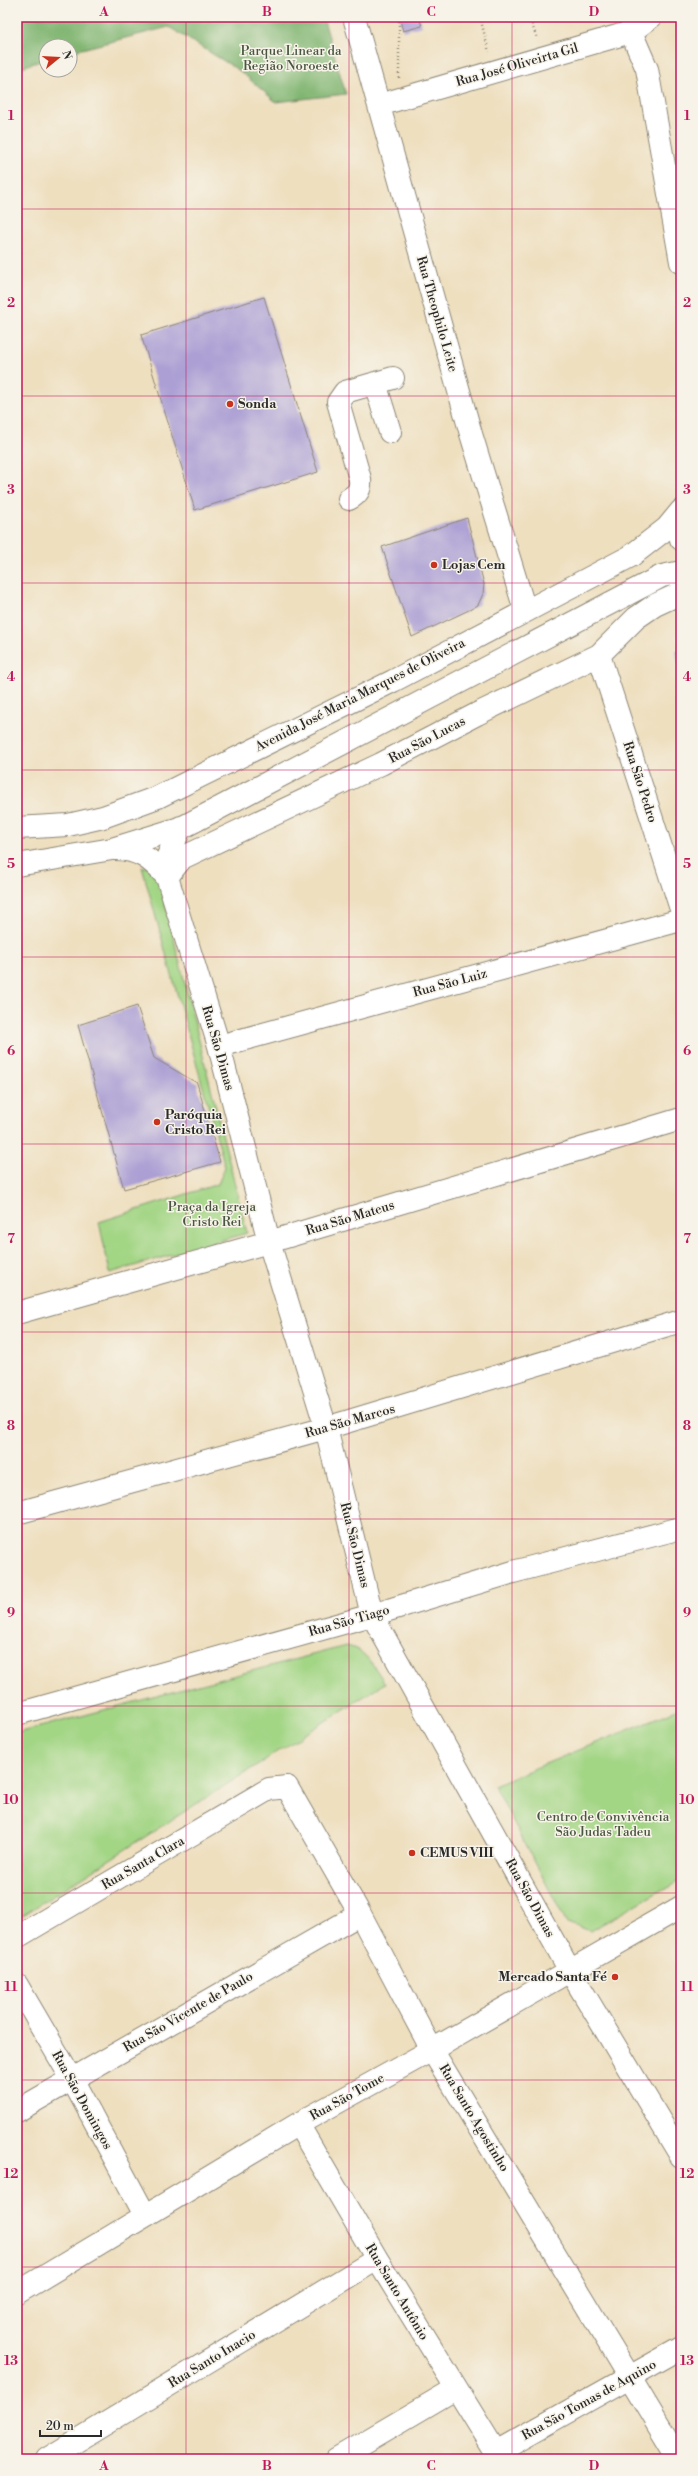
<svg xmlns="http://www.w3.org/2000/svg" width="698" height="2476" font-family="'Libre Bodoni',serif">
<style>
.green{fill:#a2d584;stroke:#668058}
.forest{fill:#81b672;stroke:#56704e}
.building{fill:#ab9fd4}
.lines{fill:none;stroke-linecap:round;stroke-linejoin:round}
.minor-casing{stroke:#8c8575;stroke-width:24}
.major-casing{stroke:#8c8575;stroke-width:24}
.path{stroke:#8c8575;stroke-width:2.5;stroke-dasharray:1 3;stroke-linecap:butt}
.minor{stroke:#fff;stroke-width:22}
.major{stroke:#fff;stroke-width:22}
.grid{fill:none;stroke:#c2185b;stroke-width:1;stroke-opacity:0.55}
.poi-dot{fill:#c8321e;stroke:#f7f3e8;stroke-width:1.5}
.labels{text-anchor:middle;dominant-baseline:central;stroke-width:3;stroke-linejoin:round;paint-order:stroke}
.park-label{font-size:13px;fill:#495641;stroke:#f7f3e8}
.street-label{font-size:13px;fill:#2b2b2b;stroke:#f7f3e8}
.poi-label{font-size:13px;font-weight:bold;fill:#2b2b2b;stroke:#f7f3e8;text-anchor:start}
.neatline{fill:none;stroke:#c2185b;stroke-width:1.5}
.grid-label{font-size:13px;text-anchor:middle;font-weight:bold;fill:#c2185b}
</style>
<rect width="100%" height="100%" fill="#f7f3e8"/>
<filter id="ink" filterUnits="userSpaceOnUse"><feTurbulence type="fractalNoise" baseFrequency=".025" numOctaves="2"/><feDisplacementMap in="SourceGraphic" scale="8" xChannelSelector="R" yChannelSelector="G"/><feConvolveMatrix kernelMatrix="1 2 1 2 8 2 1 2 1" color-interpolation-filters="sRGB"/></filter>
<filter id="wash" filterUnits="userSpaceOnUse"><feTurbulence type="fractalNoise" baseFrequency=".012" numOctaves="4" result="noise"/><feDisplacementMap in="SourceGraphic" scale="16" xChannelSelector="R" yChannelSelector="G"/><feGaussianBlur stdDeviation="0.9" result="paint"/><feColorMatrix in="noise" values="0 0 0 0 0 0 0 0 0 0 0 0 0 0 0 0 0 1.4 0 .05"/><feComposite in="paint" operator="in"/></filter>
<g filter="url(#wash)">
<rect width="100%" height="100%" fill="#eedfbf"/>
<!-- green -->
<path class="green" d="M142,867H156L247,1233L110,1273L99,1222L218,1184L225,1167Z
M346,1646C366,1649 374,1667 385,1683L17,1919V1733Z
M681,1708V1879L590,1931L567,1923L494,1785Z"/>
<!-- forest -->
<path class="forest" d="M17,17H323L346,94L276,102L240,71L169,27L70,52V46H46V59L17,69Z"/>
<g id="blocks">
<!-- building -->
<path class="building" d="M399,17H419L422,26L403,31Z
M264,297L318,472L195,510L141,335Z
M467,518L484,584L483,594L478,605L471,609L412,637L382,547Z
M681,650V670H680L676,652Z
M137,1006L154,1058L197,1083L220,1162L124,1189L78,1025Z"/>
</g>
</g>
<g filter="url(#ink)">
<use href="#blocks" fill-opacity="0" stroke="#8c8575" stroke-width="1"/>
<g class="lines">
<!-- minor casing -->
<g class="minor-casing">
<path id="minor" d="M354,17L471,434L525,610
M631,32L647,69L681,262
M379,105L631,32L651,17
M375,383L390,432
M349,499C358,494 361,489 360,479L338,402L345,392L393,378
M681,593L655,605L636,618L599,655L477,714L381,764L182,858L167,877L219,1046L269,1242L326,1428L372,1615L569,1969L681,2156
M599,655L681,909
M219,1046L681,920
M17,1313L269,1242L681,1119
M17,1513L326,1428L681,1321
M17,1714L372,1615L513,1572L681,1528
M17,1937L269,1789L287,1787L360,1914L432,2050L679,2459
M17,1985L72,2079L145,2215
M17,2111L360,1914
M298,2124L377,2259L500,2459
M17,2293L298,2124L432,2050L681,1907
M496,2452L681,2348
M47,2459L377,2259
M336,2459L455,2389"/>
</g>
<!-- major casing -->
<g class="major-casing">
<path id="major" d="M681,521V539
M17,828L68,825L103,817L158,797L393,681L631,556L667,528L681,511
M115,849C139,849 152,860 167,877
M17,865L112,849L183,827L662,576L681,572
M167,877L168,856L181,827"/>
</g>
<!-- path -->
<path class="path" d="M480,17L489,52
M529,17L537,38
M399,78V17"/>
<!-- minor -->
<use href="#minor" class="minor"/>
<!-- major -->
<use href="#major" class="major"/>
</g>
</g>
<!-- grid -->
<path class="grid" d="M186,17V2459M349,17V2459M512,17V2459M17,209H681M17,396H681M17,583H681M17,770H681M17,957H681M17,1144H681M17,1332H681M17,1519H681M17,1706H681M17,1893H681M17,2080H681M17,2267H681"/>
<!-- markers -->
<g class="poi-dot">
<circle cx="230" cy="404" r="4"/>
<circle cx="434" cy="565" r="4"/>
<circle cx="157" cy="1122" r="4"/>
<circle cx="412" cy="1853" r="4"/>
<circle cx="615" cy="1977" r="4"/>
</g>
<g class="labels">
<!-- park labels -->
<g class="park-label">
<text x="291" y="51">Parque Linear da<tspan x="291" dy="15">Região Noroeste</tspan></text>
<text x="212" y="1207">Praça da Igreja<tspan x="212" dy="15">Cristo Rei</tspan></text>
<text x="603" y="1817">Centro de Convivência<tspan x="603" dy="15">São Judas Tadeu</tspan></text>
</g>
<!-- street labels -->
<g class="street-label">
<text transform="translate(517 65) rotate(-16)">Rua José Oliveirta Gil</text>
<text transform="translate(437 314) rotate(74)">Rua Theophilo Leite</text>
<text transform="translate(360 695) rotate(-27)">Avenida José Maria Marques de Oliveira</text>
<text transform="translate(427 740) rotate(-28)">Rua São Lucas</text>
<text transform="translate(640 782) rotate(72)">Rua São Pedro</text>
<text transform="translate(450 983) rotate(-15)">Rua São Luiz</text>
<text transform="translate(218 1048) rotate(74)">Rua São Dimas</text>
<text transform="translate(350 1218) rotate(-17)">Rua São Mateus</text>
<text transform="translate(350 1421) rotate(-16)">Rua São Marcos</text>
<text transform="translate(355 1545) rotate(76)">Rua São Dimas</text>
<text transform="translate(349 1621) rotate(-16)">Rua São Tiago</text>
<text transform="translate(143 1863) rotate(-30)">Rua Santa Clara</text>
<text transform="translate(530 1898) rotate(61)">Rua São Dimas</text>
<text transform="translate(188 2012) rotate(-30)">Rua São Vicente de Paulo</text>
<text transform="translate(347 2097) rotate(-29)">Rua São Tome</text>
<text transform="translate(82 2100) rotate(61)">Rua São Domingos</text>
<text transform="translate(474 2118) rotate(59)">Rua Santo Agostinho</text>
<text transform="translate(397 2292) rotate(59)">Rua Santo Antônio</text>
<text transform="translate(212 2359) rotate(-31)">Rua Santo Inacio</text>
<text transform="translate(589 2400) rotate(-29)">Rua São Tomas de Aquino</text>
</g>
<!-- poi labels -->
<g class="poi-label">
<text x="238" y="404">Sonda</text>
<text x="442" y="565">Lojas Cem</text>
<text x="165" y="1115">Paróquia<tspan x="165" dy="15">Cristo Rei</tspan></text>
<text x="420" y="1853">CEMUS VIII</text>
<text x="607" y="1977" text-anchor="end">Mercado Santa Fé</text>
</g>
</g>
<!-- margin -->
<rect width="698" height="2476" fill="none" stroke="#f7f3e8" stroke-width="44"/>
<!-- north arrow -->
<g transform="translate(58 58) rotate(72)"><circle r="19" fill="#f7f3e8" stroke="#a5a39c"/>
<path d="M0-3L7 15L0 10L-7 15Z" fill="#c8321e"/>
<text y="-6" font-size="11" font-weight="bold" text-anchor="middle" fill="#2b2b2b">N</text>
</g>
<!-- scale -->
<path d="M40 2430v6h61v-6" fill="none" stroke="#2b2b2b" stroke-width="2"/>
<text x="46" y="2430" font-size="12" fill="#2b2b2b" stroke="#f7f3e8" stroke-width="3" paint-order="stroke">20 m</text>
<rect x="22" y="22" width="654" height="2432" class="neatline"/>
<g class="grid-label">
<text x="104" y="16">A</text>
<text x="267" y="16">B</text>
<text x="431" y="16">C</text>
<text x="594" y="16">D</text>
<text x="11" y="120">1</text>
<text x="687" y="120">1</text>
<text x="11" y="307">2</text>
<text x="687" y="307">2</text>
<text x="11" y="494">3</text>
<text x="687" y="494">3</text>
<text x="11" y="681">4</text>
<text x="687" y="681">4</text>
<text x="11" y="868">5</text>
<text x="687" y="868">5</text>
<text x="11" y="1055">6</text>
<text x="687" y="1055">6</text>
<text x="11" y="1243">7</text>
<text x="687" y="1243">7</text>
<text x="11" y="1430">8</text>
<text x="687" y="1430">8</text>
<text x="11" y="1617">9</text>
<text x="687" y="1617">9</text>
<text x="11" y="1804">10</text>
<text x="687" y="1804">10</text>
<text x="11" y="1991">11</text>
<text x="687" y="1991">11</text>
<text x="11" y="2178">12</text>
<text x="687" y="2178">12</text>
<text x="11" y="2365">13</text>
<text x="687" y="2365">13</text>
<text x="104" y="2470">A</text>
<text x="267" y="2470">B</text>
<text x="431" y="2470">C</text>
<text x="594" y="2470">D</text>
</g>
</svg>
